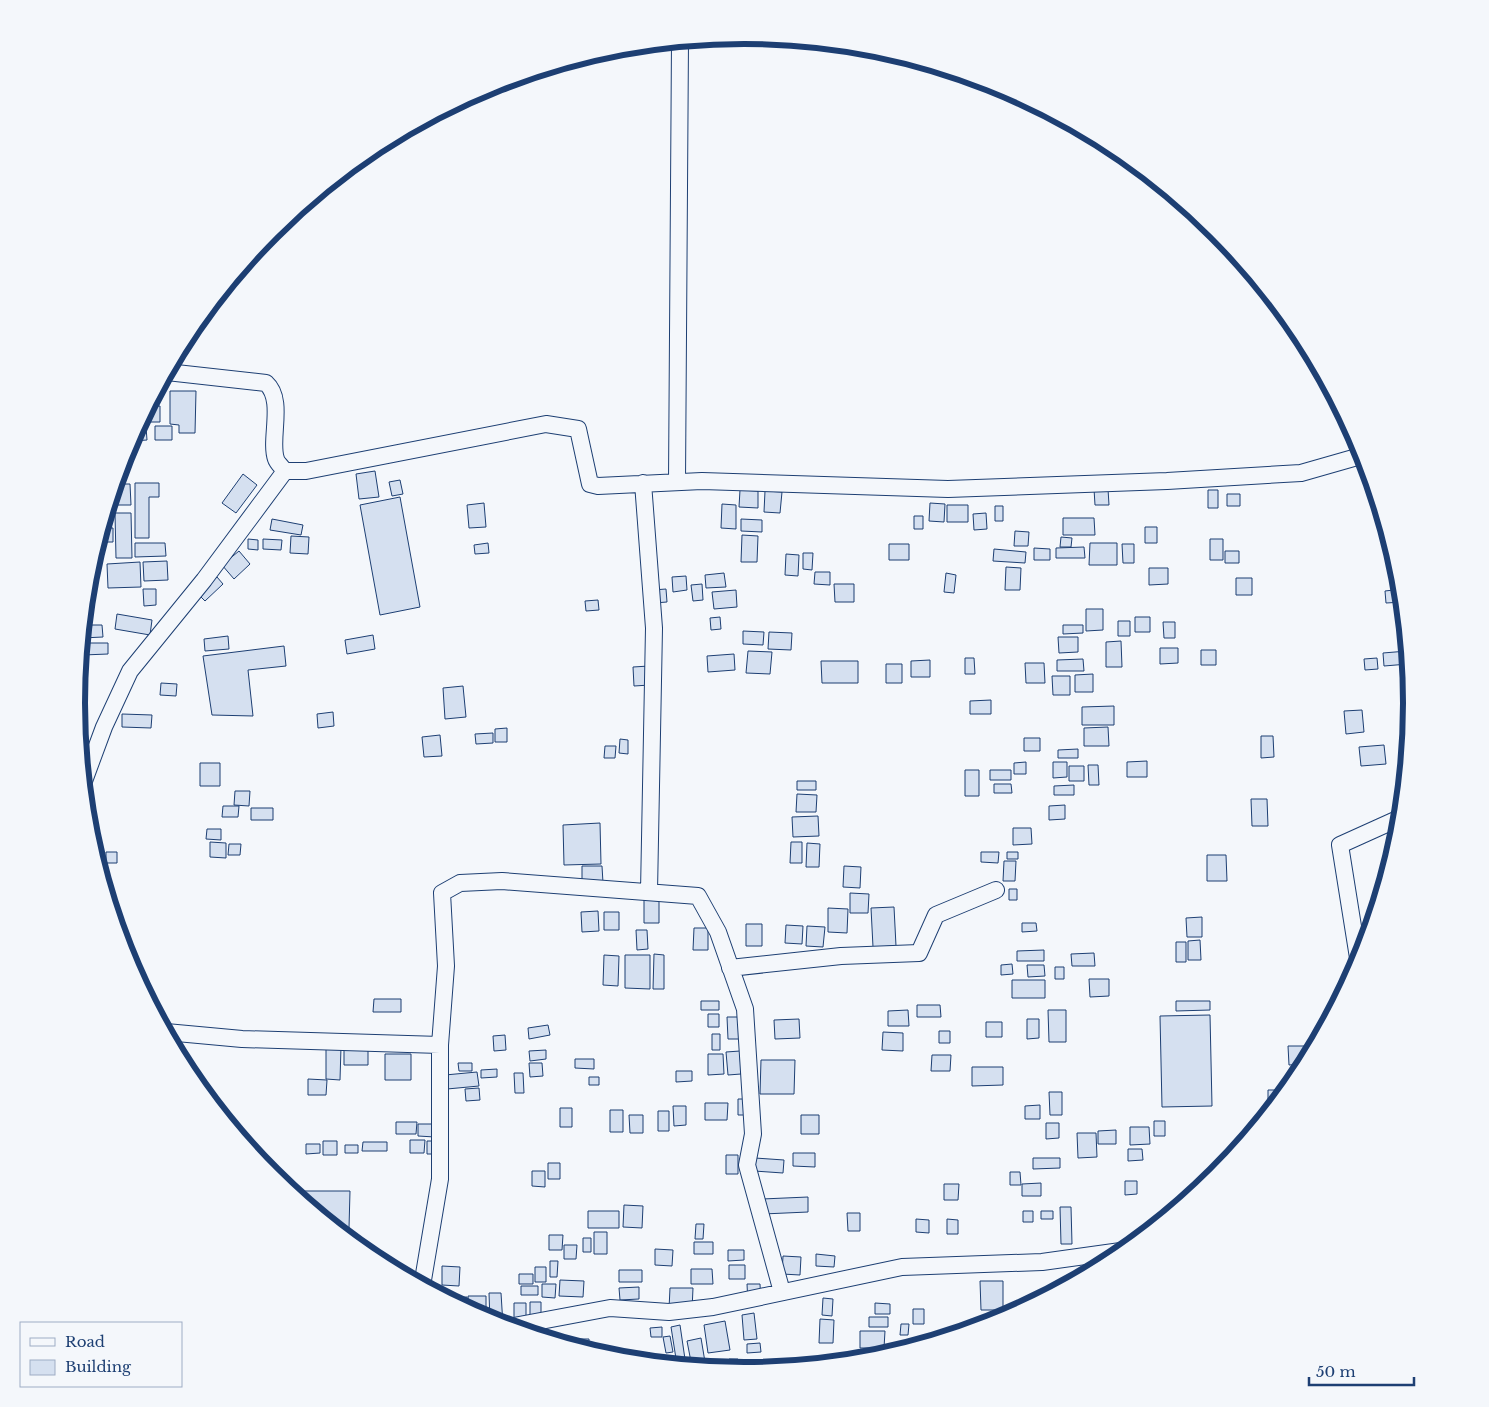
<svg xmlns="http://www.w3.org/2000/svg" width="1489" height="1407" font-family="'Libre Baskerville',serif">
<style>
.building{fill:#d5e0f0;stroke:#1d3f73}
.lines{fill:none;stroke-linecap:round;stroke-linejoin:round}
.minor-casing{stroke:#1d3f73;stroke-width:18}
.minor{stroke:#f4f7fb;stroke-width:16}
.rim{fill:none;stroke:#1d3f73;stroke-width:6}
</style>
<rect width="100%" height="100%" fill="#f4f7fb"/>
<!-- building -->
<path class="building" d="M170,391H196L195,433H179V425L170,424Z
M149,406H160V422H149Z
M145,414L147,440L133,441V436Z
M155,426H172V440H155Z
M375,471L379,497L359,499L356,474Z
M243,474L257,485L236,513L222,503Z
M1370,474L1375,490H1371Z
M400,480L403,494L392,496L389,482Z
M135,483H159V497H149V538H135Z
M116,484H130L131,505H110Z
M1094,489H1108L1109,505H1095Z
M740,490L758,491V508L739,507Z
M1208,490H1218V508H1208Z
M765,491L782,492L780,513L764,512Z
M1227,494H1240V506H1227Z
M400,497L420,607L380,615L360,505Z
M484,503L486,527L469,528L467,505Z
M930,503L945,504L944,522L929,521Z
M722,504L736,505V529L721,528Z
M947,505H968V522H947Z
M995,506H1003V521H995Z
M115,513H131L132,558H116Z
M986,513L987,529L974,530L973,514Z
M914,516H923V529H914Z
M1063,518H1094L1095,535H1063Z
M272,519L303,525L301,535L270,530Z
M741,519L762,520V532L741,531Z
M1145,527H1157V543H1145Z
M103,528H113V542H98Z
M1015,531L1029,532L1028,546H1014Z
M742,535L758,536L757,562H741Z
M291,536L309,537L308,554L290,553Z
M1061,537L1072,538L1071,547H1060Z
M248,539L258,540V550L248,549Z
M263,539L282,540L281,550L263,549Z
M1210,539H1223V560H1210Z
M135,543H165L166,556L135,557Z
M488,543L489,553L475,554L474,545Z
M1090,543H1117V565H1089Z
M889,544H909V560H889Z
M1122,544H1134V563H1123Z
M1084,547L1085,558H1056V548Z
M1034,548L1050,549V560H1034Z
M994,549L1026,552L1025,563L993,561Z
M239,551L250,564L234,579L222,565Z
M1225,551H1239V563H1225Z
M803,553H813L812,570L803,569Z
M786,554L799,555L798,576L785,575Z
M167,561L168,580L144,581L143,562Z
M140,562L141,587L108,588L107,564Z
M1006,567L1021,568L1020,590H1005Z
M1149,568H1168V584L1149,585Z
M1399,569L1401,584L1391,585L1390,570Z
M815,572H830V585L814,584Z
M724,573L726,587L706,588L705,575Z
M946,573L956,575L954,593L944,592Z
M686,576L687,590L673,592L672,577Z
M217,577L223,584L205,601L198,594Z
M1236,578H1252V595H1236Z
M702,584L703,600L693,601L691,585Z
M834,584H854V602H835Z
M143,589H156V605L144,606Z
M666,589L667,602L654,603L653,590Z
M1402,589L1403,602L1386,603L1385,591Z
M87,590H93V605H86Z
M736,590L737,607L714,609L712,592Z
M598,600L599,610L586,611L585,601Z
M1396,604H1403L1404,610L1396,611Z
M1086,609H1103V630L1086,631Z
M117,614L152,620L150,635L115,629Z
M720,617L721,629L711,630L710,618Z
M1135,617H1150V632H1135Z
M1118,621H1130V636H1118Z
M1163,622H1175V638H1164Z
M84,625H102L103,637L82,638Z
M1063,625H1083V633L1063,634Z
M743,631L764,632L763,645L743,644Z
M769,632L792,633L791,650L768,649Z
M373,635L375,649L347,654L345,640Z
M228,636L229,649L205,651L204,639Z
M1058,637H1078V652L1059,653Z
M1121,641L1122,667H1106V642Z
M83,643H108V654L83,655Z
M284,646L286,666L248,670L253,716L212,715L203,656Z
M1160,648H1178V663L1160,664Z
M1201,650H1216V665H1201Z
M748,651L772,652L770,674L746,673Z
M1407,651L1408,664L1384,666L1383,653Z
M734,654L735,670L708,672L707,656Z
M965,658H974L975,674H965Z
M1377,658L1378,669L1365,670L1364,659Z
M1083,659L1084,671H1057V660Z
M930,660V677H911V661Z
M821,661H858V683H822Z
M1025,663H1044L1045,683H1026Z
M886,664H902V683H886Z
M649,666L650,685L634,686L633,667Z
M1093,674V692H1075V675Z
M1052,676H1070V695H1053Z
M161,683L177,684L176,696L160,695Z
M463,686L466,717L445,719L443,688Z
M991,700V714H970V701Z
M1114,706V725H1082V707Z
M1362,710L1364,732L1346,734L1344,711Z
M333,712L334,726L318,728L317,714Z
M122,714L152,715L151,728L122,727Z
M1108,727L1109,746H1084V728Z
M507,728V742H495V729Z
M493,733V743L476,744L475,734Z
M440,735L442,756L424,757L422,737Z
M1261,736H1273L1274,757L1261,758Z
M1024,738H1040V751H1024Z
M620,739L628,740V754L619,753Z
M1384,745L1386,764L1361,766L1359,747Z
M605,746H616L615,758H604Z
M1078,749V758H1058V750Z
M1147,761V777H1127V762Z
M1026,762V774H1014V763Z
M1053,762H1067V777L1053,778Z
M200,763H220V786H200Z
M1088,765H1098L1099,785H1089Z
M1069,766H1084V781H1069Z
M965,770H979V796H965Z
M990,770H1011V780H990Z
M797,781H816V790H797Z
M994,784H1011L1012,793H994Z
M1074,785V795H1054V786Z
M235,791H250L249,806L234,805Z
M797,794L817,795L816,812H796Z
M1251,799H1267L1268,826H1252Z
M1065,805V819L1049,820V806Z
M223,806H239L238,817H222Z
M251,808H273V820H251Z
M818,816L819,836L793,837L792,817Z
M600,823L601,864L564,865L563,825Z
M1013,828H1031L1032,844L1013,845Z
M207,829H221V840L206,839Z
M210,842L226,843V858L210,857Z
M791,842H802V863H790Z
M807,843L820,844L819,867H806Z
M229,844H241L240,855H228Z
M106,852H117V863H106Z
M981,852H999L998,863L981,862Z
M1007,852H1018V859H1007Z
M95,854H103V864H98Z
M1207,855H1226L1227,881H1207Z
M1004,861H1016L1015,881H1003Z
M582,866H602L603,883H582Z
M844,866L861,867L860,888L843,887Z
M1009,889H1017V900H1009Z
M850,893L869,894L868,913H850Z
M644,898H659V923H644Z
M894,907L896,946L873,947L871,908Z
M828,908L848,909L847,933L828,932Z
M598,911L599,931L582,932L581,912Z
M604,912H619V930H604Z
M1202,917V937H1187L1186,918Z
M1022,923H1036L1037,931L1022,932Z
M746,924H762V946H746Z
M786,925L803,926L802,944L785,943Z
M807,926L825,927L823,947L806,946Z
M694,928H708V950H693Z
M636,930H647L648,949L637,950Z
M1200,940L1201,960H1188V941Z
M1176,942H1186V962H1176Z
M1044,950V961H1017V951Z
M1094,953L1095,966H1072L1071,954Z
M654,954L664,955V989H653Z
M604,955L619,956L618,986L603,985Z
M625,955H650V989L625,988Z
M1012,964L1013,974L1001,975V965Z
M1027,965H1044L1045,976L1028,977Z
M1055,967H1064V979H1055Z
M1089,979H1109V996L1090,997Z
M1012,980H1045V998H1012Z
M374,999H401V1012H373Z
M701,1001H719V1010H701Z
M1176,1001H1210V1010L1176,1011Z
M917,1005H940L941,1017H917Z
M908,1010L909,1026H888V1011Z
M1048,1010H1066V1042H1049Z
M708,1014H719V1027H708Z
M1210,1015L1212,1106L1162,1107L1160,1016Z
M727,1017H738L739,1039H728Z
M799,1019L800,1038L775,1039L774,1020Z
M1027,1019H1039V1038L1027,1039Z
M986,1022H1002V1037H986Z
M548,1025L550,1035L529,1039L528,1028Z
M939,1031H950V1043H939Z
M883,1032L903,1033V1051L882,1050Z
M712,1034H720V1050H712Z
M505,1035L506,1050L494,1051L493,1036Z
M1288,1046H1311V1054L1306,1064L1289,1065Z
M326,1047H341L340,1080L326,1079Z
M344,1048L368,1049V1065H344Z
M546,1050V1059L530,1061L529,1051Z
M740,1051L741,1074L728,1075L726,1052Z
M385,1054H411V1080H385Z
M708,1054H723L724,1074L708,1075Z
M932,1055H951L950,1071H931Z
M575,1059H594V1069L575,1068Z
M761,1060H795L794,1094H760Z
M458,1063H472V1071H459Z
M529,1063H542L543,1076L530,1077Z
M972,1067H1003V1085L972,1086Z
M497,1069V1077L481,1078V1070Z
M676,1071H692V1081L676,1082Z
M477,1072L479,1086L447,1089L445,1075Z
M514,1073H523L524,1093H515Z
M589,1077H599V1085H589Z
M308,1079L327,1080L326,1095H308Z
M479,1088L480,1100L466,1101L465,1089Z
M1268,1090H1288L1278,1102H1268Z
M1049,1092H1062V1115H1050Z
M738,1099H750V1115H738Z
M705,1103H728L727,1120H705Z
M1040,1105V1119H1025V1106Z
M1269,1105H1276L1269,1113Z
M673,1106H686V1125L674,1126Z
M560,1108H572V1127H560Z
M610,1110H623V1132H610Z
M658,1111H669V1131H658Z
M629,1115H643V1133H630Z
M801,1115H819V1134H801Z
M1154,1121H1165V1136H1154Z
M396,1122H417L416,1134H396Z
M1046,1123H1059V1138L1046,1139Z
M418,1124H435V1137L418,1136Z
M1130,1127H1149L1150,1144L1130,1145Z
M1116,1130V1144H1098V1131Z
M1077,1133H1096L1097,1157L1078,1158Z
M410,1140H425L424,1153H410Z
M323,1141H337V1155H323Z
M427,1141H435V1154H427Z
M363,1142H387V1151H362Z
M306,1144H320V1153L306,1154Z
M345,1145H358V1153H345Z
M1128,1149H1142L1143,1160L1128,1161Z
M793,1153H815V1167L793,1166Z
M726,1155H738V1174H726Z
M755,1158L784,1160L783,1173L754,1171Z
M1033,1158H1060V1168L1033,1169Z
M548,1163H560V1179H548Z
M532,1171H545V1187L532,1186Z
M1010,1172H1020L1021,1185H1010Z
M1125,1181H1137V1194L1125,1195Z
M1041,1183V1196H1022V1184Z
M944,1184H959L958,1200H944Z
M297,1191H350L349,1228H335L297,1197Z
M808,1197V1212L763,1214L762,1199Z
M624,1205L643,1206L642,1228L623,1227Z
M1060,1207H1071L1072,1244H1061Z
M588,1211H619V1228H588Z
M1023,1211H1033V1222H1023Z
M1041,1211H1053V1219H1041Z
M847,1213H860V1231H848Z
M916,1219L929,1220V1233L916,1232Z
M947,1219L958,1220V1234H947Z
M696,1224H704L703,1239H695Z
M594,1232H607V1254H594Z
M549,1235H563L562,1250H549Z
M583,1238H591V1252H583Z
M694,1242H713V1254H694Z
M564,1245H577L576,1259H564Z
M655,1249L673,1250L672,1266L655,1265Z
M728,1250H744V1260L728,1261Z
M816,1254L835,1256L834,1267L816,1266Z
M783,1256L801,1257L800,1275L782,1274Z
M550,1261H558L557,1277H550Z
M729,1265H745V1279H729Z
M442,1266L460,1267L459,1286L442,1285Z
M535,1267H546V1282H535Z
M691,1269H712L713,1284H691Z
M619,1270H642V1282H619Z
M519,1274H533V1284H519Z
M1070,1277H1083L1070,1284Z
M560,1280L584,1281L583,1297L559,1296Z
M980,1281H1003V1310H981Z
M542,1284H556L555,1298L542,1297Z
M747,1284H760L761,1304H748Z
M521,1286H538V1295H521Z
M639,1287V1299L620,1300L619,1288Z
M670,1288H693L692,1310L669,1309Z
M489,1293H501L503,1325L490,1322Z
M468,1296H486V1307L469,1308Z
M467,1297V1310L447,1299V1298Z
M823,1298L833,1299L832,1316L822,1315Z
M530,1302H541V1319H530Z
M514,1303H526V1324H514Z
M875,1303L890,1304V1314H875Z
M913,1309H924V1324H913Z
M754,1313L757,1339L744,1340L742,1315Z
M869,1317H888V1327H869Z
M820,1319L834,1320L833,1343H819Z
M725,1321L730,1350L708,1353L704,1325Z
M901,1324H909L908,1335H900Z
M680,1325L686,1366H684L677,1365L671,1327Z
M662,1327V1337H651L650,1328Z
M860,1331H885L884,1348H860Z
M670,1336L673,1352L666,1353L663,1337Z
M701,1338L706,1368H704L692,1367L687,1341Z
M580,1339H589V1351L580,1349Z
M760,1343L761,1352L747,1353V1344Z
M858,1352H871L870,1360L858,1361Z
M650,1353L651,1363L639,1362L638,1354Z
M827,1356H845V1362L827,1364Z
M671,1357V1365L657,1363L656,1358Z
M729,1359H738V1371L729,1370Z"/>
<g class="lines">
<!-- minor casing -->
<g class="minor-casing">
<path id="minor" d="M167,372L266,383C285,400 269,439 276,459C277,463 283,468 285,471H306L546,424L578,429L590,484L598,486L702,481L948,489L1167,481L1301,473L1364,455
M677,482L680,41
M643,483L654,628L649,892
M84,781L104,727L130,671L204,580L285,471
M1359,964L1340,845L1402,817
M730,968L841,956L919,953L936,915L996,890
M166,1032L242,1039L440,1045V1179L422,1286
M440,1045L446,966L442,893L460,883L502,881L698,896L718,932L745,1009L753,1134L747,1165L782,1292
M509,1327L610,1308L669,1312L713,1307L902,1267L1042,1262L1128,1250"/>
</g>
<!-- minor -->
<use href="#minor" class="minor"/>
</g>
<!-- crop -->
<path d="M0 0H1489V1407H0ZM85 703a659 659 0 1 1 1318 0a659 659 0 1 1-1318 0Z" fill="#f4f7fb" fill-rule="evenodd"/>
<path class="rim" d="M85 703a659 659 0 1 1 1318 0a659 659 0 1 1-1318 0Z"/>
<!-- legend -->
<rect x="20" y="1322" width="162" height="65" fill="#f4f7fb" stroke="#9eadc5"/>
<rect x="30" y="1338" width="25" height="8" fill="#f4f7fb" stroke="#9eadc5"/>
<text x="65" y="1347" font-size="15" fill="#1d3f73">Road</text>
<rect x="30" y="1360" width="25" height="15" fill="#d5e0f0" stroke="#9eadc5"/>
<text x="65" y="1372" font-size="15" fill="#1d3f73">Building</text>
<!-- scale -->
<path d="M1309 1377v8h105v-8" fill="none" stroke="#1d3f73" stroke-width="2.5"/>
<text x="1316" y="1377" font-size="15" fill="#1d3f73" stroke="#f4f7fb" stroke-width="4" paint-order="stroke">50 m</text>
</svg>
